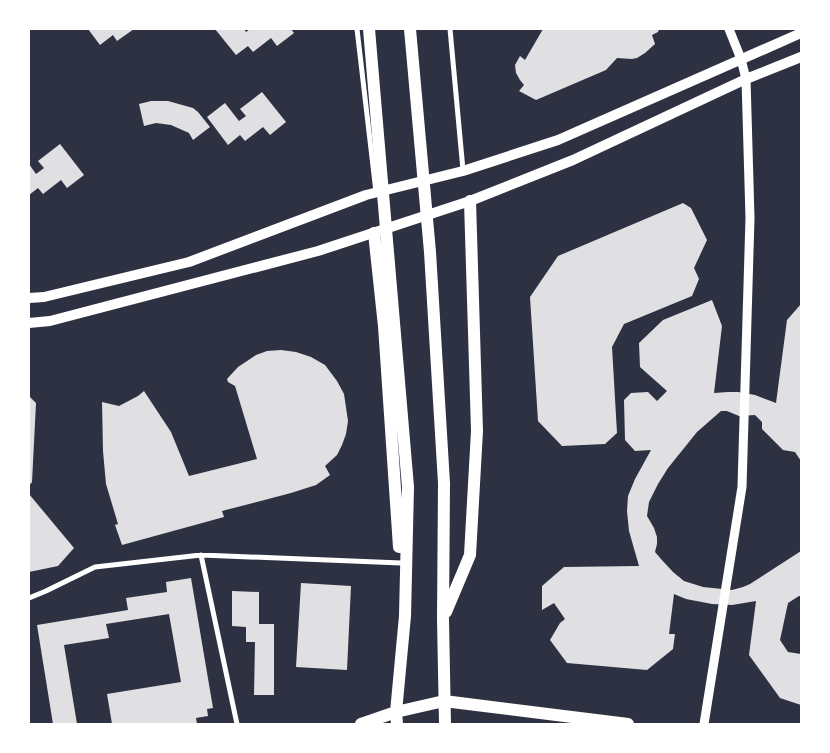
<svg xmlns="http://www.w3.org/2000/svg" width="830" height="753" font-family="Manrope,sans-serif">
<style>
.building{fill:#e0e0e3}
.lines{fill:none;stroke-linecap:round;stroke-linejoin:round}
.minor{stroke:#fff;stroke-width:5}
.tertiary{stroke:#fff;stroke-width:9}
.secondary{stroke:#fff;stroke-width:10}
.primary{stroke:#fff;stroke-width:12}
</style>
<rect width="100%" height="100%" fill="#2d3142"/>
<!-- building -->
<path class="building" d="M88,29H134L117,41L113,35L100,45Z
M215,29H244L246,32L250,29H291L294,33L277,46L271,38L253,52L248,46L236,55Z
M543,29H659L658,32L652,35L655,44L645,53L637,58L632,59L617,58L606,70L536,100L519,91L524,85L520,80L516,73L515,65L520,56L525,60Z
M262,92L286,122L270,135L263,127L245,141L240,135L228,145L207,117L225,103L239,121L246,116L240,109Z
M151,101H168L193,108L198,112L210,127L193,140L189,133L171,125L156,123L144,126L139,104Z
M60,144L84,175L67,188L61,180L43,194L38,188L29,195V164L36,174L44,168L38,161Z
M683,203L691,208L707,240L694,268L699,279L692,296L624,324L612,347L617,433L605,444L562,446L538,421L530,297L558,256Z
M712,300L722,326L714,393L728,392H738L755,395L776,403L787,320L801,304V461L795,452L783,450L762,429V422L755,415L739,416L727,411H721L697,432L668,468L658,484L649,502L647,516L654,528L657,537V544L655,552L661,559L673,572L684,581L703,587L732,590L743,587L750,584L801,551V596H799L788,603L780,640L788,652L801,654V705L780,698L749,655L756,601L732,605L712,604L686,599L674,594L669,634H675L673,649L647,670L567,663L550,640L560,623L565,619L554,603L542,610V586L564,567L639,566L629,531L627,511L628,496L635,479L651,450L635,451L625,440L624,400L631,393L648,392L657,401L667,391L640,367L639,343L663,320Z
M281,350L296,352L311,357L325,365L337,381L344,394L348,421L346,434L342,445L337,455L325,466L330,475L316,485L291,493L222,511L224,517L122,545L115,525L118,524L106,484L103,451L102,402L119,406L138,396L144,391L171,432L189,476L257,459L235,386L228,382L227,379L238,367L256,355L267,351Z
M29,396L36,403L32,482L29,486Z
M29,494L74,548L58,566L29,572Z
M191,578L213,708L207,709L208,716L196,718L197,724H112L107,694L181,682L169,614L106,624L109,638L64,645L77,724H53L37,625L128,610L126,598L167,592L166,582Z
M301,583L351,586L347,670L296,667Z
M232,591L259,592V624H274V695H254L255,642H246V627L232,626Z"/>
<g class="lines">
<!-- minor -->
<path class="minor" d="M357,29L376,192
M450,29L463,170
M201,555L237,724
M29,598L46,591L95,567L201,555L401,563"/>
<!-- tertiary -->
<path class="tertiary" d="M704,724L742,487L750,218L746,79L741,59L729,29"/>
<!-- secondary -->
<path class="secondary" d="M29,298L44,297L189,262L366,195L463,171L558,140L801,33
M29,323L50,321L318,251L470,201L573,160L746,79L801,57"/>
<!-- primary -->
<path class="primary" d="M369,29L408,487L405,616L396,712L397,724
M410,29L430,252L444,483L443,619L445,724
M374,233L384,326L399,547
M446,612L470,555L477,431L470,201
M361,724L396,712L444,701L628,724"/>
</g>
<!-- border -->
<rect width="830" height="753" fill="none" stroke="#ffffff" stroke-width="60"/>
</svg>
